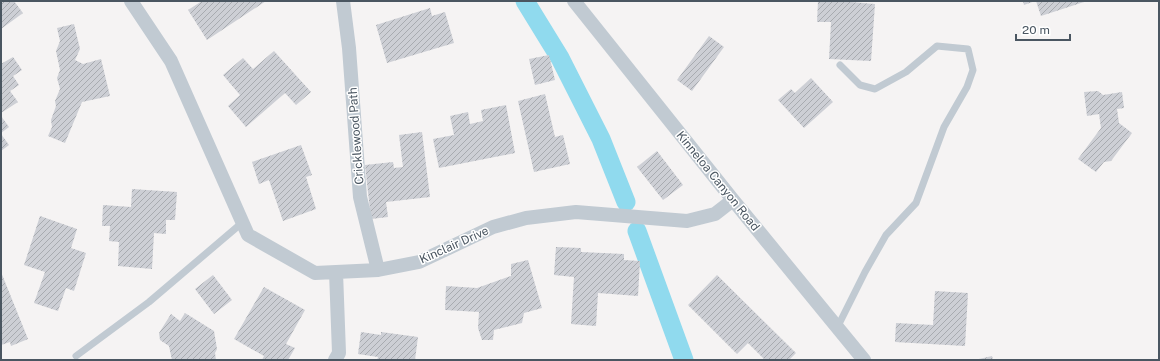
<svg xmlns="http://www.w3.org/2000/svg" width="1160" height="361" font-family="'Public Sans',sans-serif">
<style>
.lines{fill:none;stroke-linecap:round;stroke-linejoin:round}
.canal{stroke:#90daee;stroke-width:19}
.building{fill:url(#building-hatch)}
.service{stroke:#c1cad2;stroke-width:7}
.minor{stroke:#c1cad2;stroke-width:14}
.labels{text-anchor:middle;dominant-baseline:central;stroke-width:3;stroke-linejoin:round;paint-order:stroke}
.street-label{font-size:12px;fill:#4a5661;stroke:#fff}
</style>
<defs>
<pattern id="building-hatch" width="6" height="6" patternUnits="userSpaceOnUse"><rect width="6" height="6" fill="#cdcfd5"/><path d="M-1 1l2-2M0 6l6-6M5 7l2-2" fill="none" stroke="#a8abb0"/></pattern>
</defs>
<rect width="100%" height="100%" fill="#f5f3f3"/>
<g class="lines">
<!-- canal -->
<path class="canal" d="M525,1L560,58L601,139L626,202
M637,231L684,360"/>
</g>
<!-- building -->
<path class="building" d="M1,1H14L23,13L1,29Z
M202,1H266L207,40L188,10Z
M818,1H839L875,4L871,61L829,59L831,22H817Z
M1023,1H1035L1024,5Z
M1036,1H1087L1041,16Z
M430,8L432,16L445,12L454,43L387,63L376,25Z
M74,24L80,49L75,60L83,64L101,59L110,96L82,102L65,143L48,136L52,127L51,120L56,106L55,101L60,89L57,78L60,70L56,51L60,41L57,28Z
M709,36L724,47L692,91L677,80Z
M274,51L311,92L296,105L285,93L246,127L228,106L240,95L223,75L243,58L253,69Z
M549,55L555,80L535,85L529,59Z
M13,57L22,70L13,76L19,85L10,91L18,102L1,113V64Z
M811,78L833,102L804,128L778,100L791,89L795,93Z
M1098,91L1103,95L1122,92L1124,108L1117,109L1119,123L1132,133L1111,161L1104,162L1096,172L1078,159L1101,128L1099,114L1087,116L1084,92Z
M545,94L555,137L563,135L570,164L534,172L518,101Z
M506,105L515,153L439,168L433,139L454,135L450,116L468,112L470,124L483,121L481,110Z
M1,116L9,127L1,133Z
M422,132L430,197L386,202L388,217L371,219L365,165L393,162L394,168L403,167L399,135Z
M1,134L9,145L1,151Z
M301,145L312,175L306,177L316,209L283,221L269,180L259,184L252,162Z
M657,151L683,185L663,200L637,167Z
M132,189L177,192L175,220H166V234L154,233L152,269L118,266L119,242L109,241L110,226H102L103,205L131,207Z
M40,216L77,229L71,248L86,253L74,291L66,288L58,311L34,303L45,272L24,265Z
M556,247L581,248V252L624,254V260L640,261L638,296L598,293L596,326L571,324L574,277L554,275Z
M528,260L542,308L524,313L522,323L494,330L493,340H482L478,328L479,312L445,310L446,286L477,288L511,276V264Z
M1,272L28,339L11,346L10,342L1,345Z
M213,275L232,300L214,314L195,289Z
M717,275L796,353L789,360H765L748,343L737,354L688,305Z
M264,287L305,310L286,344L295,348L288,360H262L264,356L234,339Z
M935,291L968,293L965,346L895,342L896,323L933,325Z
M185,313L214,331L217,349L215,353L216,360H172L169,346L160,340L159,333L171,314L180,321Z
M361,332L381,335V332L418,337L415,360H377L378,357L358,354Z
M992,356L993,360H979V359Z"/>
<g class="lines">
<!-- service -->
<path class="service" d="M837,328L865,272L886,235L916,203L944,127L967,87L973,70L968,49L937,46L906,72L875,89L860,85L840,65
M76,356L149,302L243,222"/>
<!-- minor -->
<path class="minor" d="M131,1L171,61L248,235L315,273L378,270L419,262L493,227L526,218L576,212L687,221L715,214L733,200
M343,1L349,48L360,197L378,270
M574,1L733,200L864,360
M335,360L339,353L336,272"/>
</g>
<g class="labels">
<!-- street labels -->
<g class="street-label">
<text transform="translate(356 136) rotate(-94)">Cricklewood Path</text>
<text transform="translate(718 181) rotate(51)">Kinneloa Canyon Road</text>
<text transform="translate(454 245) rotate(-24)">Kinclair Drive</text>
</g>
</g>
<!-- border -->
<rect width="1160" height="361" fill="none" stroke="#4a5661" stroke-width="4"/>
<!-- scale -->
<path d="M1016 34v6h54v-6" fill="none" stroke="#4a5661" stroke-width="2"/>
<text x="1022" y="34" font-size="12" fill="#4a5661" stroke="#ffffff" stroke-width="3" paint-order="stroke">20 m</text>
</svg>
